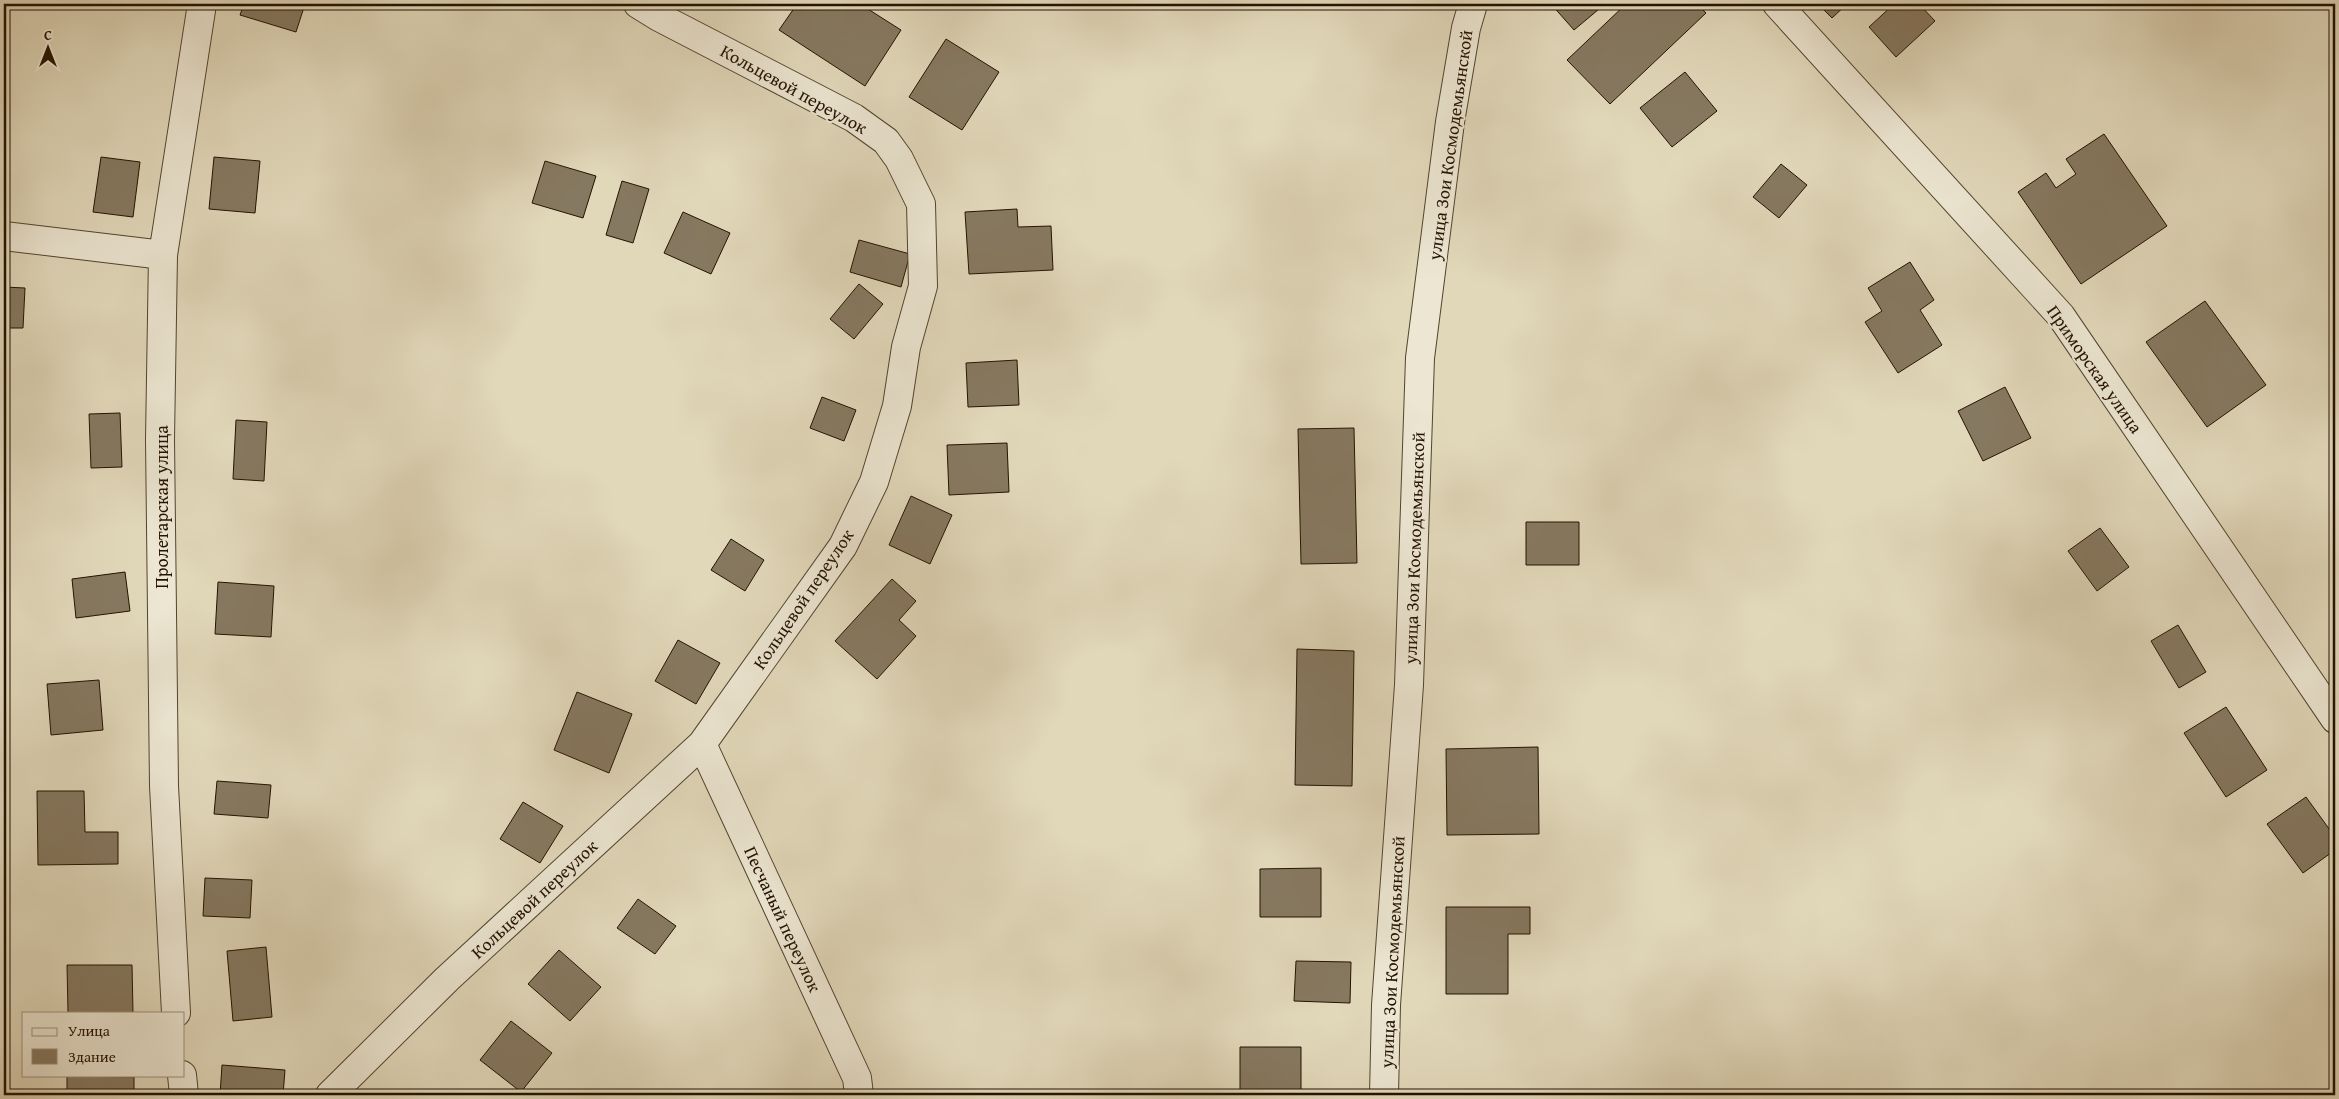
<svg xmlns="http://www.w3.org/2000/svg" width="2339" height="1099" font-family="'Gentium Book Plus',serif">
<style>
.building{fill:#867961;stroke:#231201}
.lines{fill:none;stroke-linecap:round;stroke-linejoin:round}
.minor-casing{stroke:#52442f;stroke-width:30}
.minor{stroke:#ece6d2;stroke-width:28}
.labels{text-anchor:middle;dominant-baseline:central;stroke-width:4;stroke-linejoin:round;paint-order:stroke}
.street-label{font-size:18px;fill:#231201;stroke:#ece6d2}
</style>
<rect width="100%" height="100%" fill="#e1d8ba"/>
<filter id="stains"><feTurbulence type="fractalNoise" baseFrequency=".004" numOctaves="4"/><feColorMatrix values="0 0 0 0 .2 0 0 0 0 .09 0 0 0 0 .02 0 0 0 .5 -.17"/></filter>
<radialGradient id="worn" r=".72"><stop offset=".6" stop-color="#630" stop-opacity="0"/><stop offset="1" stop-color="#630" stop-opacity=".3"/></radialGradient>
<!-- building -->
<path class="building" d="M244,4H305L296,32L240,15Z
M797,4H860L901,30L865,86L779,30Z
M1551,4H1605L1574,30Z
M1626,4H1697L1706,13L1610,104L1567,60Z
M1818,4H1847L1832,18Z
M1894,4H1919L1935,21L1896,57L1869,27Z
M946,39L999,72L962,130L909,97Z
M1685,72L1717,111L1672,147L1640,108Z
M2104,134L2167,226L2081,284L2018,192L2046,173L2056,188L2076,174L2066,159Z
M101,157L140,162L133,217L93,212Z
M214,157L260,161L255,213L209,209Z
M545,161L596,176L583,218L532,203Z
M1781,164L1807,185L1779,218L1753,197Z
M622,181L649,189L633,243L606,235Z
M1017,209L1018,227L1051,226L1053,270L969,274L965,212Z
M683,212L730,233L711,274L664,253Z
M859,240L910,254L901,287L850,272Z
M1910,262L1934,300L1920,310L1942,345L1898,373L1865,322L1882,311L1868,288Z
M859,284L883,304L854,339L830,319Z
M4,287L25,288L23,328H4Z
M2205,301L2266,385L2207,427L2146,342Z
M1017,360L1019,405L968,407L966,363Z
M2005,387L2031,438L1983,461L1958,411Z
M822,397L856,410L844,441L810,428Z
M120,413L122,467L91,468L89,414Z
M236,420L267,422L264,481L233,479Z
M1354,428L1357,563L1301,564L1298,429Z
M1007,443L1009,492L949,495L947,445Z
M911,496L952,515L930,564L889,545Z
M1526,522H1579V565H1526Z
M2100,528L2129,567L2097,591L2068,551Z
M731,539L764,560L745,591L711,570Z
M125,572L130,611L76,618L72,579Z
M892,579L916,601L899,620L916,636L877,679L835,641Z
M218,582L274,586L271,637L215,634Z
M2178,625L2206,672L2179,688L2151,641Z
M678,640L720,663L696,704L655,681Z
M1297,649L1354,651L1352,786L1295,785Z
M99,680L103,730L51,735L47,684Z
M577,692L632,714L609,773L554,750Z
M2226,707L2267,770L2226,797L2184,733Z
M1538,747L1539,834L1447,835L1446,749Z
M217,781L271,785L268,818L214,814Z
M37,791H84L85,832H118V864L38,865Z
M2306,797L2335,837V850L2303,873L2267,824Z
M523,802L563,826L540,863L500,839Z
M1321,868V917H1260V869Z
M205,878L252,880L250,918L203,916Z
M638,899L676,926L655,954L617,928Z
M1446,907H1530V934H1508V994H1446Z
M266,947L272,1017L233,1021L227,951Z
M559,950L601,987L570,1021L528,984Z
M1296,961L1351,962L1350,1003L1294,1001Z
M67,965H132L133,1013H68Z
M511,1021L552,1053L521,1092L480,1060Z
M1240,1047H1301V1095H1240Z
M222,1065L285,1070L283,1095H220Z
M67,1076L134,1077V1095H67Z
M1434,1094L1468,1095H1434Z"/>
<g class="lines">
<!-- minor casing -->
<g class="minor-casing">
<path id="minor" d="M1777,4L2061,316L2335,719
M4,236L163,255
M702,744L857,1078L859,1095
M176,1013L164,786L160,439L163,255L202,4
M182,1075L184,1095
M330,1095L447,979L702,744L843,546L874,482L897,406L906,347L923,286L921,204L899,159L886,141L854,118L659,17L638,4
M1384,1095L1386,1005L1409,685L1420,358L1450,122L1466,28L1473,4"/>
</g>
<!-- minor -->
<use href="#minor" class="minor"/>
</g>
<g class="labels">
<!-- street labels -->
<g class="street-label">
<text transform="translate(794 89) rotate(29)">Кольцевой переулок</text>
<text transform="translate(1450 145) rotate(-82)">улица Зои Космодемьянской</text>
<text transform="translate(2095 369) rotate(55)">Приморская улица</text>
<text transform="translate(161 507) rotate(-90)">Пролетарская улица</text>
<text transform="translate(1414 548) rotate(-88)">улица Зои Космодемьянской</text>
<text transform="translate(803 599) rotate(-56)">Кольцевой переулок</text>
<text transform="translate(534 899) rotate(-43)">Кольцевой переулок</text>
<text transform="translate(783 919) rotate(65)">Песчаный переулок</text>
<text transform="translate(1392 952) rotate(-87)">улица Зои Космодемьянской</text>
</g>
</g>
<!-- margin -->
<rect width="2339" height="1099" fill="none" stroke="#e1d8ba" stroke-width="20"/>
<rect x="5" y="5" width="2329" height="1089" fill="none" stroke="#231201" stroke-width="2.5"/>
<rect x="10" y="10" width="2319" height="1079" fill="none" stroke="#231201"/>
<!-- legend -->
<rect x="22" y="1012" width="162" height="65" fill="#ece6d2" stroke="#9c917e"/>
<rect x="32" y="1028" width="25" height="8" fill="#ece6d2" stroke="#9c917e"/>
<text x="68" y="1036" font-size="15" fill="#231201">Улица</text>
<rect x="32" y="1049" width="25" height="15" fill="#867961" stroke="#9c917e"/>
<text x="68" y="1062" font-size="15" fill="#231201">Здание</text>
<!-- north arrow -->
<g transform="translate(48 48)" stroke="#ece6d2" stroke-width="4" paint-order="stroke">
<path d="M0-4L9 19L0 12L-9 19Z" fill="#231201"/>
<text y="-8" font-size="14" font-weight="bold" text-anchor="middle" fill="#231201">С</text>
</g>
<rect width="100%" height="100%" filter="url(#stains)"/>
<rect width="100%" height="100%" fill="url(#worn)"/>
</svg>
